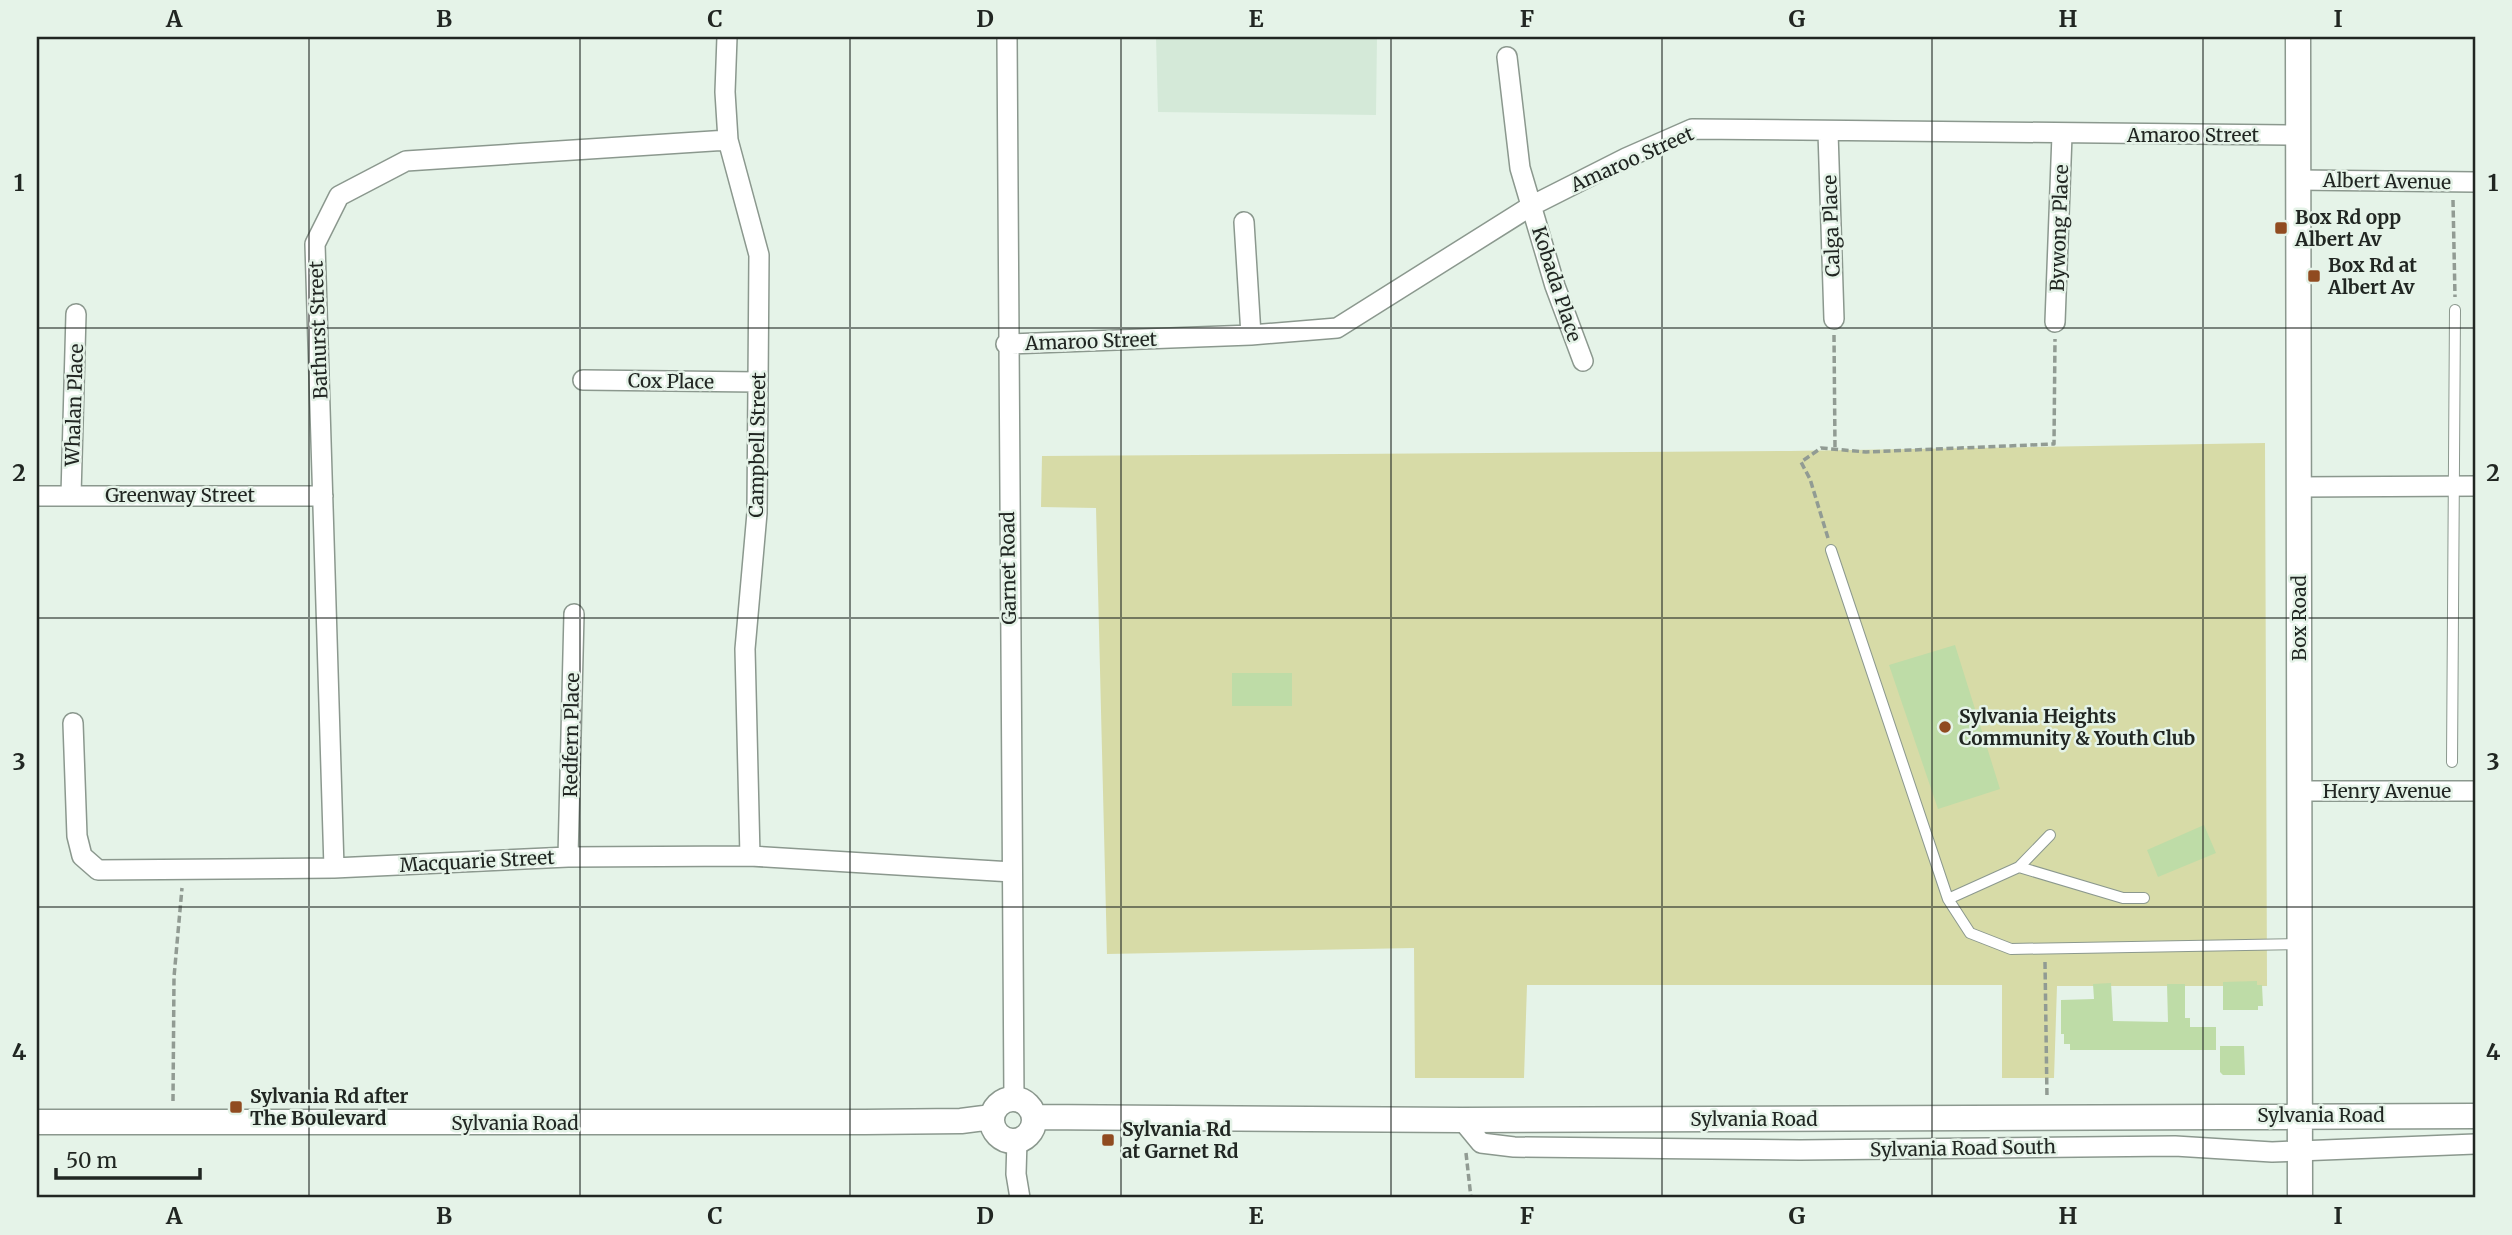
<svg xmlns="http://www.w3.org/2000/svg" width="2512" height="1235" font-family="Merriweather,serif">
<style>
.built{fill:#d4e9d8}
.green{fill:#d7dba7}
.building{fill:#bedca7}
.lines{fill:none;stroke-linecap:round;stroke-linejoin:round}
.service-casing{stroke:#8b988e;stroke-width:12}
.minor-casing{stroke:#8b988e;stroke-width:22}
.tertiary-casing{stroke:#8b988e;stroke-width:27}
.path{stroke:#919b93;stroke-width:3.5;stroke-dasharray:7 3.5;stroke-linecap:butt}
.service{stroke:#fff;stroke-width:10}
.minor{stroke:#fff;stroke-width:19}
.tertiary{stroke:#fff;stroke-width:24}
.grid{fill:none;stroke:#212622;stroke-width:2;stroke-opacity:0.55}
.poi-dot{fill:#904b20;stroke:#e5f3e8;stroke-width:2.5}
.labels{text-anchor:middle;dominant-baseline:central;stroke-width:5;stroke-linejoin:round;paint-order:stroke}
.street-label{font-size:19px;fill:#212622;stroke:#e5f3e8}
.poi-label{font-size:19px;font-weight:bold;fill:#212622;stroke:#e5f3e8;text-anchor:start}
.neatline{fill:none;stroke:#212622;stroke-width:2.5}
.grid-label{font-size:23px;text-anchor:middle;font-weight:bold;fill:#212622}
</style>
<rect width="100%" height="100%" fill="#e5f3e8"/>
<!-- built -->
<path class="built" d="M1156,37H1377L1376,115L1158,112Z"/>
<!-- green -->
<path class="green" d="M2265,443L2267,986H2057L2054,1078H2002V985H1527L1524,1078H1415L1414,948L1107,954L1096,508L1041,507L1042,456L1790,451Z"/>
<!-- building -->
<path class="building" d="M1955,645L2000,789L1938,809L1889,665Z
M1232,673H1292V706H1232Z
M2204,825L2216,853L2158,877L2147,850Z
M2257,981V985H2262L2263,1006H2258V1010H2223V982Z
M2111,983L2113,1021L2168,1022L2167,984H2185V1018H2190V1027H2216V1050H2070V1044H2064V1034H2061V1000L2094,999L2093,984Z
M2220,1046H2244L2245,1075H2223L2220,1072Z"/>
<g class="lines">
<!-- service casing -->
<g class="service-casing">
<path id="service" d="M1831,550L1948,899
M2452,762L2455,310
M2050,835L2019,867L1948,899L1970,933L2011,949L2299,944
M2019,867L2123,898H2144"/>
</g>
<!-- minor casing -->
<g class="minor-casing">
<path id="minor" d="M727,37L725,92L728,140L759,255L757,513L745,649L750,856
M1007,37L1014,1099
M1507,57L1520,168L1555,286L1583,361
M1828,132L1834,319
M2298,180L2475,182
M1244,222L1251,335
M2055,322L2062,135
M1006,344L1251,335L1337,328L1531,206L1626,158L1692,129L2298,135
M583,380L758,382
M2299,487L2475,486
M71,495L76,314
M37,496H323
M73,723L77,836L82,856L98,870L334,868L568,857L750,856L1012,872
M2299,791H2475
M568,857L574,614
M334,868L315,244L339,196L406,161L728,140
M1462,1120L1481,1143L1514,1147L1800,1150L2175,1146L2272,1152L2475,1144
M1017,1140L1016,1174L1020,1198"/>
</g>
<!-- tertiary casing -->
<g class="tertiary-casing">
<path id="tertiary" d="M2298,37L2300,1198
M992 1120a21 21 0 1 1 42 0a21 21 0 1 1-42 0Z
M1034,1117L1462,1120L2475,1116
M37,1122H865L961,1121L992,1117"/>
</g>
<!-- path -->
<path class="path" d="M2453,200L2455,297
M1834,335L1835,448
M1828,538L1810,479L1801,462L1821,448L1866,452L2054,444L2055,339
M2045,962L2047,1098
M173,1101L174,977L182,888
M1466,1153L1471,1198"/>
<!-- service -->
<use href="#service" class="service"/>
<!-- minor -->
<use href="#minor" class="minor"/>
<!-- tertiary -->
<use href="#tertiary" class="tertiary"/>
</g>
<!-- grid -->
<path class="grid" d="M309,37V1198M580,37V1198M850,37V1198M1121,37V1198M1391,37V1198M1662,37V1198M1932,37V1198M2203,37V1198M37,328H2475M37,618H2475M37,907H2475"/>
<!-- markers -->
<g class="poi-dot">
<rect x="2274" y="221" width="14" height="14" rx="3.5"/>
<rect x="2307" y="269" width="14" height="14" rx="3.5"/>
<circle cx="1945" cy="727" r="7"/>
<rect x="229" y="1100" width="14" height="14" rx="3.5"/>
<rect x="1101" y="1133" width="14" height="14" rx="3.5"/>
</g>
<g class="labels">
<!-- street labels -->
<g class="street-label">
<text x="2193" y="135">Amaroo Street</text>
<text transform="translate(1632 159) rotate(-24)">Amaroo Street</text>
<text transform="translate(2387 181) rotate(1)">Albert Avenue</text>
<text transform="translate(1831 226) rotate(-92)">Calga Place</text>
<text transform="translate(2059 228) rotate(-88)">Bywong Place</text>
<text transform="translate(1557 284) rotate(72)">Kobada Place</text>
<text transform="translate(318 330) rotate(-92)">Bathurst Street</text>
<text transform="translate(1091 341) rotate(-2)">Amaroo Street</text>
<text transform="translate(671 381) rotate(1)">Cox Place</text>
<text transform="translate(74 405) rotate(-88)">Whalan Place</text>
<text transform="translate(757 445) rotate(-89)">Campbell Street</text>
<text x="180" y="495">Greenway Street</text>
<text transform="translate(1008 568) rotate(-91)">Garnet Road</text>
<text transform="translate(2299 618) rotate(-90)">Box Road</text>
<text transform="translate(571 735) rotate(-89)">Redfern Place</text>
<text x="2387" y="791">Henry Avenue</text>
<text transform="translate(477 861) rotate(-3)">Macquarie Street</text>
<text x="2321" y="1115">Sylvania Road</text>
<text x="1754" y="1119">Sylvania Road</text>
<text x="515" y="1123">Sylvania Road</text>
<text transform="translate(1963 1148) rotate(-1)">Sylvania Road South</text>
</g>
<!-- poi labels -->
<g class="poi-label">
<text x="2295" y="217">Box Rd opp<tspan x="2295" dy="22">Albert Av</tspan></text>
<text x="2328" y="265">Box Rd at<tspan x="2328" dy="22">Albert Av</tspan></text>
<text x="1959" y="716">Sylvania Heights<tspan x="1959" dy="22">Community &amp; Youth Club</tspan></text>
<text x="250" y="1096">Sylvania Rd after<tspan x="250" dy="22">The Boulevard</tspan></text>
<text x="1122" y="1129">Sylvania Rd<tspan x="1122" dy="22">at Garnet Rd</tspan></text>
</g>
</g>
<!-- border -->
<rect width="2512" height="1235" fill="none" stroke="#e5f3e8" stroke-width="77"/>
<!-- scale -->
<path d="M56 1168v10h144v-10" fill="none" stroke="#212622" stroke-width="3.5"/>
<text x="66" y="1168" font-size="21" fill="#212622" stroke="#e5f3e8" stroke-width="5" paint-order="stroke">50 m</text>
<rect x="38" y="38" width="2436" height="1158" class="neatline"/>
<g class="grid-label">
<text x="174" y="27">A</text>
<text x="444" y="27">B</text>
<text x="715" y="27">C</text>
<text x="985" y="27">D</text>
<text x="1256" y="27">E</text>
<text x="1527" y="27">F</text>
<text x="1797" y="27">G</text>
<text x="2068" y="27">H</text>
<text x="2338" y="27">I</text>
<text x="19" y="191">1</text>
<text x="2493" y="191">1</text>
<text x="19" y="481">2</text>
<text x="2493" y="481">2</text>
<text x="19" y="770">3</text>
<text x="2493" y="770">3</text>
<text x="19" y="1060">4</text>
<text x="2493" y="1060">4</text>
<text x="174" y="1224">A</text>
<text x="444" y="1224">B</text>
<text x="715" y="1224">C</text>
<text x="985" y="1224">D</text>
<text x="1256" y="1224">E</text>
<text x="1527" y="1224">F</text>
<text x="1797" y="1224">G</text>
<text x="2068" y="1224">H</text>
<text x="2338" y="1224">I</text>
</g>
</svg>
